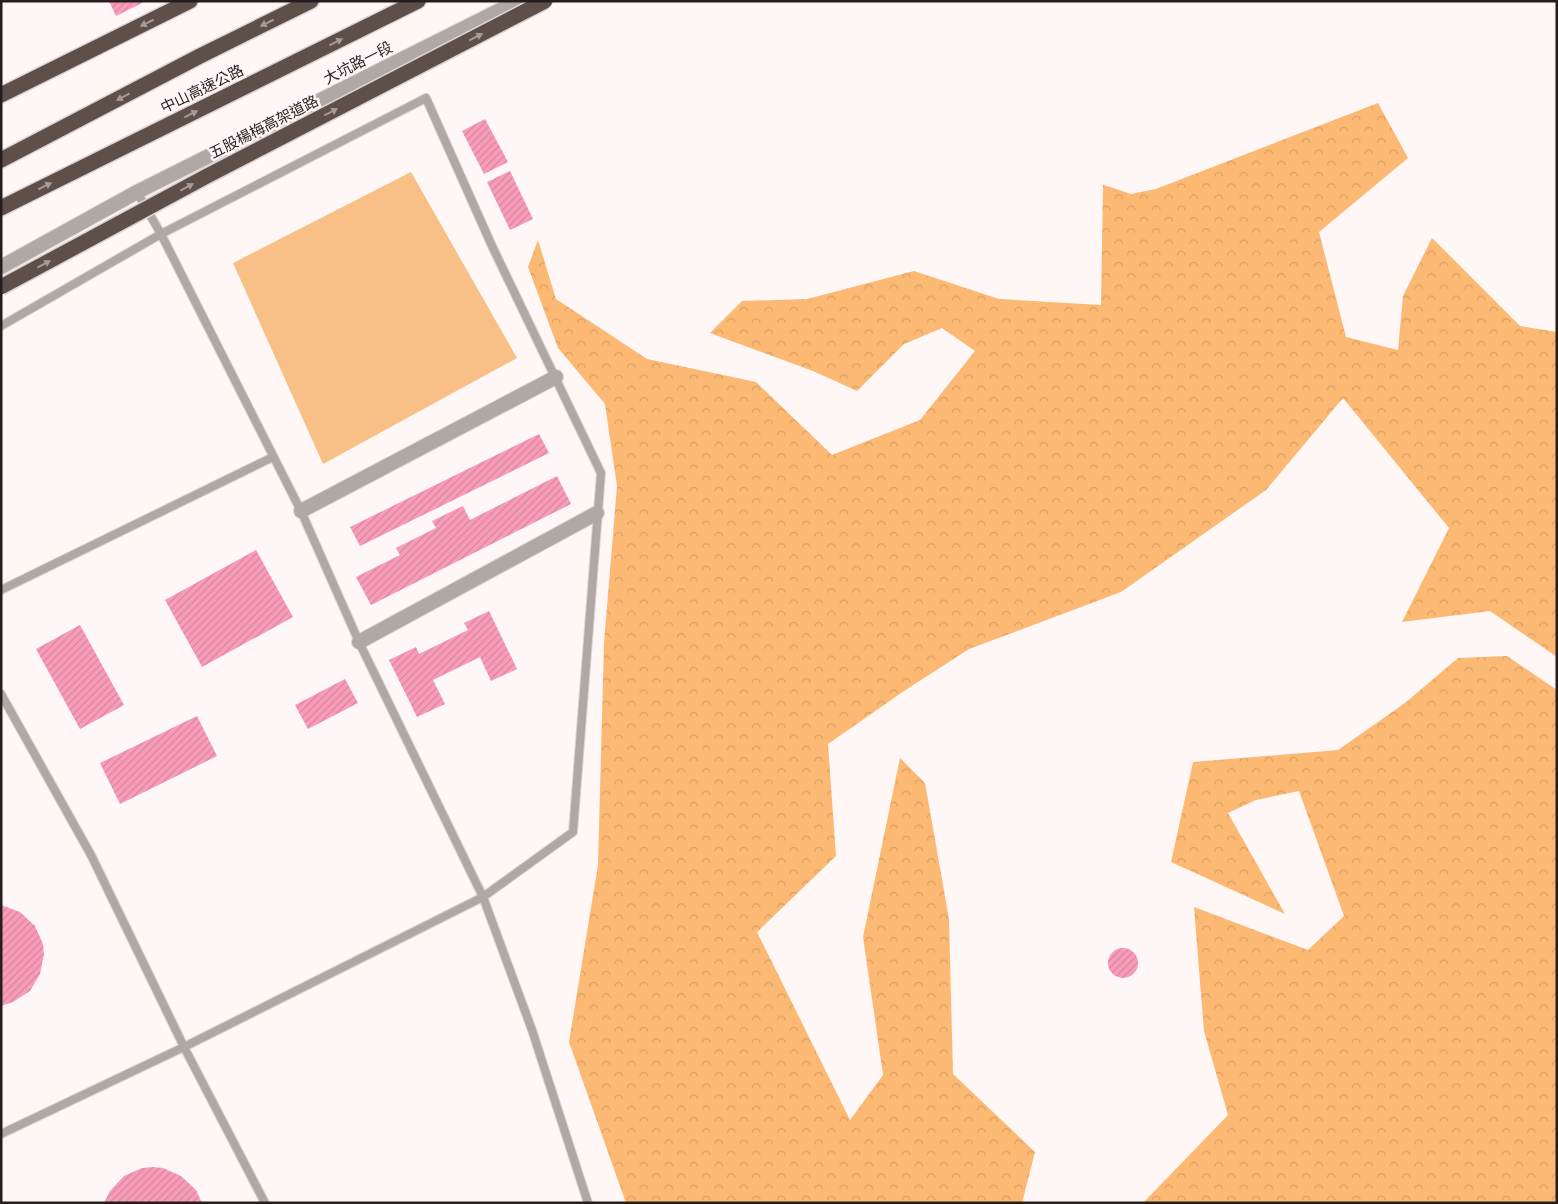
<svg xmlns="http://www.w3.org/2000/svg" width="1558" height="1204" font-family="'Varela Round','Noto Sans TC',sans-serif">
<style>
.forest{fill:url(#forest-crowns)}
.pitch{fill:#f8c086}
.building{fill:url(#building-hatch)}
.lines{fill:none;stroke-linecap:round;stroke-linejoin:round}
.service-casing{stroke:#dcd3d3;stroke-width:10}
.minor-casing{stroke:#dcd3d3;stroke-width:16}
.motorway-casing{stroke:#dcd3d3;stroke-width:18}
.service{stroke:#b0a8a5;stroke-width:8}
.minor{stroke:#b0a8a5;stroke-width:14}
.motorway{stroke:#5f4f49;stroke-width:15}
.motorway-bridge-casing{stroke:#dcd3d3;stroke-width:18;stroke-linecap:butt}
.motorway-bridge{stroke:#5f4f49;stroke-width:15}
.oneway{fill:#a79a97}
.labels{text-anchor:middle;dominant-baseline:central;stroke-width:5;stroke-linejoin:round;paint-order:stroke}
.street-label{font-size:15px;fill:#261e1e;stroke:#fff6f6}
</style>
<defs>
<pattern id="forest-crowns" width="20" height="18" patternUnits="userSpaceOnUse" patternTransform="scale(1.25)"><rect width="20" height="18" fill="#fcb974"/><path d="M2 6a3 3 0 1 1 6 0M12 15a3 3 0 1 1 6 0" fill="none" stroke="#d89f64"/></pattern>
<pattern id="building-hatch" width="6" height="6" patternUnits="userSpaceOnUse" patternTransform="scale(1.25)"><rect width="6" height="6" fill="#f99cb9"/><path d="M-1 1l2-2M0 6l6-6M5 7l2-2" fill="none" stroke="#d5869f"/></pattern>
</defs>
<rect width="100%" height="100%" fill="#fff6f6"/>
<!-- forest -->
<path class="forest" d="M1378,103L1408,158L1319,232L1346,337L1398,350L1403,296L1432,238L1520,326L1557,332V657L1490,611L1402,622L1449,528L1343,398L1266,490L1121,592L969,649L904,691L828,744L836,856L757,932L850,1120L883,1075L863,937L900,758L925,783L949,919L953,1074L1035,1152L1022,1203H626L569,1042L598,865L604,643L617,486L605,404L558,348L528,267L538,240L556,299L647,359L756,382L832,455L920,420L975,351L942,328L904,344L857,391L813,371L710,333L742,301L807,299L914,271L999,299L1101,305L1103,185L1101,184L1131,194L1156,189Z
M1507,656L1557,690V1203H1143L1228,1115L1204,1031L1194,907L1308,950L1344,916L1299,791L1256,800L1228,813L1285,914L1171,862L1193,762L1338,750L1405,703L1458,658Z"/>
<!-- pitch -->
<path class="pitch" d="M411,172L517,358L323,464L233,263Z"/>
<!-- building -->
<path class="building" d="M109,1H141L142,3L116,16Z
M485,119L508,162L484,174L462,131Z
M510,171L533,219L510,230L487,182Z
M539,434L549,453L360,546L350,527Z
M557,476L571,504L371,605L356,577L400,555L396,548L436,528L432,521L463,506L470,520Z
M256,550L293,617L202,667L165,600Z
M489,611L517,669L491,681L480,657L433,680L445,704L417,717L389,660L416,647L419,654L468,630L464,623Z
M80,625L124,705L80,729L36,649Z
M345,679L358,703L308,729L295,705Z
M197,716L217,756L120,804L100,763Z
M1,905L20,912L35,926L43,944L44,954L40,974L30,991L13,1002L1,1006Z
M1108 963a15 15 0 1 1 30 0a15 15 0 1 1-30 0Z
M153,1167L163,1168L181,1176L196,1190L202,1203H104L110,1191L124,1176L142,1168Z"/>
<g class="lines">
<!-- service casing -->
<g class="service-casing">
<path id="service" d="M137,192L161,234L301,511L359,642L483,897L532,1030L588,1203
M1,326L161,234L426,98L492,246L601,473L573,832L483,897L184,1047L1,1134
M1,590L273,457
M1,694L91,855L184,1047L265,1203"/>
</g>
<!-- minor casing -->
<g class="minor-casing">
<path id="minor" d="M1,267L137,192L518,1
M301,511L556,377
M359,642L597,513"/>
</g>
<!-- motorway casing -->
<g class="motorway-casing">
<path id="motorway" d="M1,95L190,1
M1,160L200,56L311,1
M1,208L418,1"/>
</g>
<!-- service -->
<use href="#service" class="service"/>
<!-- minor -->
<use href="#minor" class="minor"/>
<!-- motorway -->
<use href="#motorway" class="motorway"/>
<!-- motorway-bridge casing -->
<g class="motorway-bridge-casing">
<path id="motorway-bridge" d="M1,287L207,176L545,1"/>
</g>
<!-- motorway-bridge -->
<use href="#motorway-bridge" class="motorway-bridge"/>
</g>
<!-- one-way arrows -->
<defs><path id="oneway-solid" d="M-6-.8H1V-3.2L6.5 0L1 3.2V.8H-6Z" transform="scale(1.25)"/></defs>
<g class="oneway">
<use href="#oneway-solid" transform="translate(147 23) rotate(154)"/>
<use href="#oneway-solid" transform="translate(267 23) rotate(154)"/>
<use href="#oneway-solid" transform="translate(476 37) rotate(-27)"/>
<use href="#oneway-solid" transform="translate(336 42) rotate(-26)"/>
<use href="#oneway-solid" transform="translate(123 97) rotate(152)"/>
<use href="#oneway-solid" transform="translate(331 112) rotate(-27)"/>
<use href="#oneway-solid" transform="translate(191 114) rotate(-26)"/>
<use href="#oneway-solid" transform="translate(45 186) rotate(-26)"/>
<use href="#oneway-solid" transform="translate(187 187) rotate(-28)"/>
<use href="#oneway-solid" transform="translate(44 264) rotate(-28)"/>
</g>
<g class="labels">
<!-- street labels -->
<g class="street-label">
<text transform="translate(358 63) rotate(-27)">大坑路一段</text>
<text transform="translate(202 89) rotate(-26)">中山高速公路</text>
<text transform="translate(264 127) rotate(-27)">五股楊梅高架道路</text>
</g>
</g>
<!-- border -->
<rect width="1558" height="1204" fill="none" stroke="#261e1e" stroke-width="5"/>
</svg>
